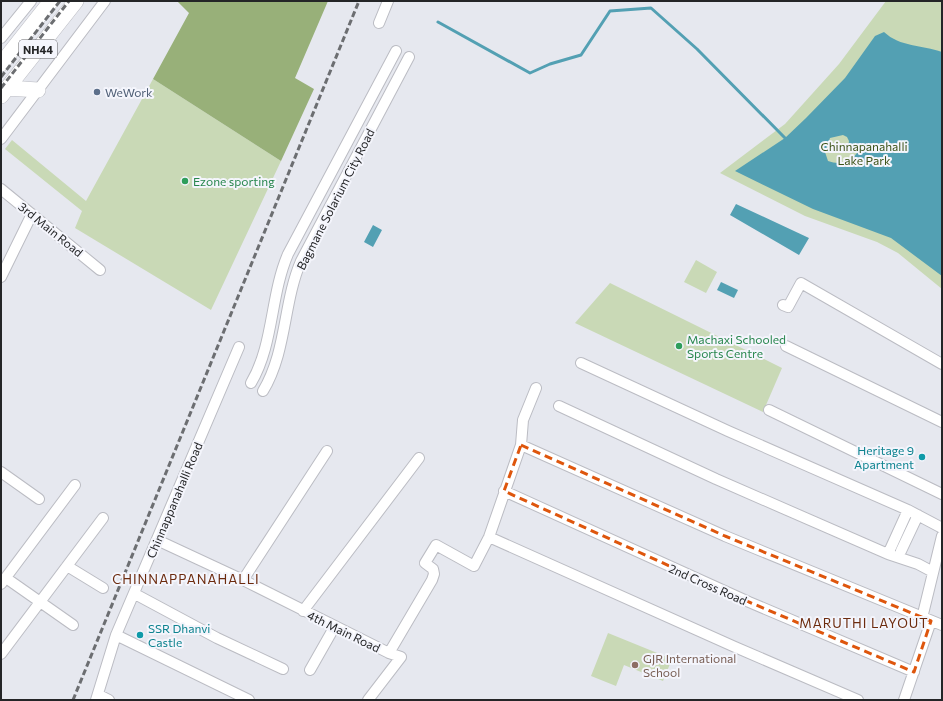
<svg xmlns="http://www.w3.org/2000/svg" width="943" height="701" font-family="Commissioner,sans-serif">
<style>
.green{fill:#c9d9b6}
.forest{fill:#98b079}
.water{fill:#53a0b3;fill-rule:evenodd}
.lines{fill:none;stroke-linecap:round;stroke-linejoin:round}
.stream{stroke:#53a0b3;stroke-width:3}
.minor-casing{stroke:#bbbcc3;stroke-width:12}
.highway-casing{stroke:#bbbcc3;stroke-width:16}
.minor{stroke:#fff;stroke-width:10}
.highway{stroke:#fff;stroke-width:15}
.rail{stroke:#6c6e71;stroke-width:3;stroke-dasharray:6 3;stroke-linecap:butt}
.marked{fill:none;stroke:#de560d;stroke-width:3;stroke-dasharray:8 5;stroke-linejoin:round}
.service-dot{fill:#5c6f8a;stroke:#f4f5fc;stroke-width:1.5}
.leisure-dot{fill:#2e9e5b;stroke:#f4f5fc;stroke-width:1.5}
.culture-dot{fill:#0f9aa8;stroke:#f4f5fc;stroke-width:1.5}
.education-dot{fill:#8d6e63;stroke:#f4f5fc;stroke-width:1.5}
.labels{text-anchor:middle;dominant-baseline:central;stroke-width:4;stroke-linejoin:round;paint-order:stroke}
.shield{fill:#f4f5fc;stroke:#626367;stroke-width:1}
.shield-label{font-size:11px;font-weight:bold;fill:#242527}
.service-label{font-size:12px;fill:#4e5e75;stroke:#f4f5fc;text-anchor:start}
.park-label{font-size:12px;fill:#3b5216;stroke:#f4f5fc}
.leisure-label{font-size:12px;fill:#27864d;stroke:#f4f5fc;text-anchor:start}
.street-label{font-size:12px;fill:#242527;stroke:#f4f5fc}
.culture-label{font-size:12px;fill:#0d838f;stroke:#f4f5fc;text-anchor:end}
.education-label{font-size:12px;fill:#785e54;stroke:#f4f5fc;text-anchor:start}
.neighbourhood-label{font-size:13px;letter-spacing:1px;fill:#6c2b0e;stroke:#f4f5fc}
</style>
<rect width="100%" height="100%" fill="#e6e8ef"/>
<!-- green -->
<path class="green" d="M886,1H942V289L898,253L877,242L805,216L720,173L785,124L839,64Z
M153,79L281,161L211,310L75,228L82,211L5,149L12,140L86,201Z
M696,260L717,272L706,293L684,282Z
M610,283L782,368L763,412L575,323Z
M608,633L672,659L663,681L624,665L616,686L591,676Z"/>
<!-- forest -->
<path class="forest" d="M177,1H328L295,78L314,89L281,161L153,79L189,13Z"/>
<!-- water -->
<path class="water" d="M884,32C900,47 922,45 942,52V276L891,238L813,209L735,171L785,138L806,118L845,78L875,36ZM843,135L847,137L849,141L848,148L857,153C849,163 839,165 828,161L825,152L830,138Z
M736,204L809,238L799,255L730,215Z
M373,225L382,230L373,247L364,242Z
M721,282L738,290L734,298L717,290Z"/>
<g class="lines">
<!-- stream -->
<path class="stream" d="M438,22L530,73L550,64L581,55L610,11L651,8L697,49L785,138"/>
<!-- minor casing -->
<g class="minor-casing">
<path id="minor" d="M379,23L388,1
M1,38L31,1
M1,139L105,1
M1,189L100,270
M1,277L32,214
M783,305L788,307L801,283L942,364
M786,346L942,422
M581,363L728,431L908,510L942,528
M251,383C274,344 270,296 288,254L396,51
M263,391C287,351 283,303 301,261L409,57
M559,406L716,479L888,554L918,564L933,572
M769,410L942,494
M521,445L725,536L942,625
M1,472L39,499
M504,491L749,602L914,672
M489,537L735,647L858,700
M157,540L243,580L389,653L401,657L368,700
M901,551L918,515
M888,554L908,510
M67,566L103,588
M6,578L73,625
M243,580L327,451
M1,584L75,485
M135,594L217,638L283,669
M303,611L419,458
M922,618L942,536
M116,635L249,700
M389,653L432,580L434,574L433,569L425,563L436,545L474,566L489,537L521,445L523,420L536,388
M1,654L103,518
M310,670L335,626
M99,695L109,700
M96,700L116,635L239,347
M904,700L931,621"/>
</g>
<!-- highway casing -->
<g class="highway-casing">
<path id="highway" d="M1,64L51,1
M7,88L38,90
M1,96L76,1"/>
</g>
<!-- minor -->
<use href="#minor" class="minor"/>
<!-- highway -->
<use href="#highway" class="highway"/>
<!-- rail -->
<path class="rail" d="M1,77L60,1
M1,88L69,1
M73,700L359,1"/>
</g>
<!-- marked area -->
<path class="marked" d="M521,445L725,536L931,621L914,672L749,602L504,491Z"/>
<!-- markers -->
<circle class="service-dot" cx="97" cy="92" r="4"/>
<g class="leisure-dot">
<circle cx="185" cy="181" r="4"/>
<circle cx="679" cy="346" r="4"/>
</g>
<g class="culture-dot">
<circle cx="922" cy="457" r="4"/>
<circle cx="140" cy="635" r="4"/>
</g>
<circle class="education-dot" cx="635" cy="665" r="4"/>
<g class="labels">
<!-- shield labels -->
<rect class="shield" x="19" y="40" width="38" height="18" rx="3"/>
<g class="shield-label">
<text x="38" y="49">NH44</text>
</g>
<!-- service labels -->
<g class="service-label">
<text x="105" y="92">WeWork</text>
</g>
<!-- park labels -->
<g class="park-label">
<text x="864" y="146">Chinnapanahalli<tspan x="864" dy="14">Lake Park</tspan></text>
</g>
<!-- leisure labels -->
<g class="leisure-label">
<text x="193" y="181">Ezone sporting</text>
<text x="687" y="339">Machaxi Schooled<tspan x="687" dy="14">Sports Centre</tspan></text>
</g>
<!-- street labels -->
<g class="street-label">
<text transform="translate(335 199) rotate(-63)">Bagmane Solarium City Road</text>
<text transform="translate(51 229) rotate(39)">3rd Main Road</text>
<text transform="translate(174 500) rotate(-67)">Chinnappanahalli Road</text>
<text transform="translate(708 584) rotate(24)">2nd Cross Road</text>
<text transform="translate(344 631) rotate(26)">4th Main Road</text>
</g>
<!-- culture labels -->
<g class="culture-label">
<text x="914" y="450">Heritage 9<tspan x="914" dy="14">Apartment</tspan></text>
<text x="148" y="628" text-anchor="start">SSR Dhanvi<tspan x="148" dy="14">Castle</tspan></text>
</g>
<!-- education labels -->
<g class="education-label">
<text x="643" y="658">GJR International<tspan x="643" dy="14">School</tspan></text>
</g>
<!-- neighbourhood labels -->
<g class="neighbourhood-label">
<text x="186" y="579">CHINNAPPANAHALLI</text>
<text x="864" y="623">MARUTHI LAYOUT</text>
</g>
</g>
<!-- border -->
<rect width="943" height="701" fill="none" stroke="#242527" stroke-width="4"/>
</svg>
